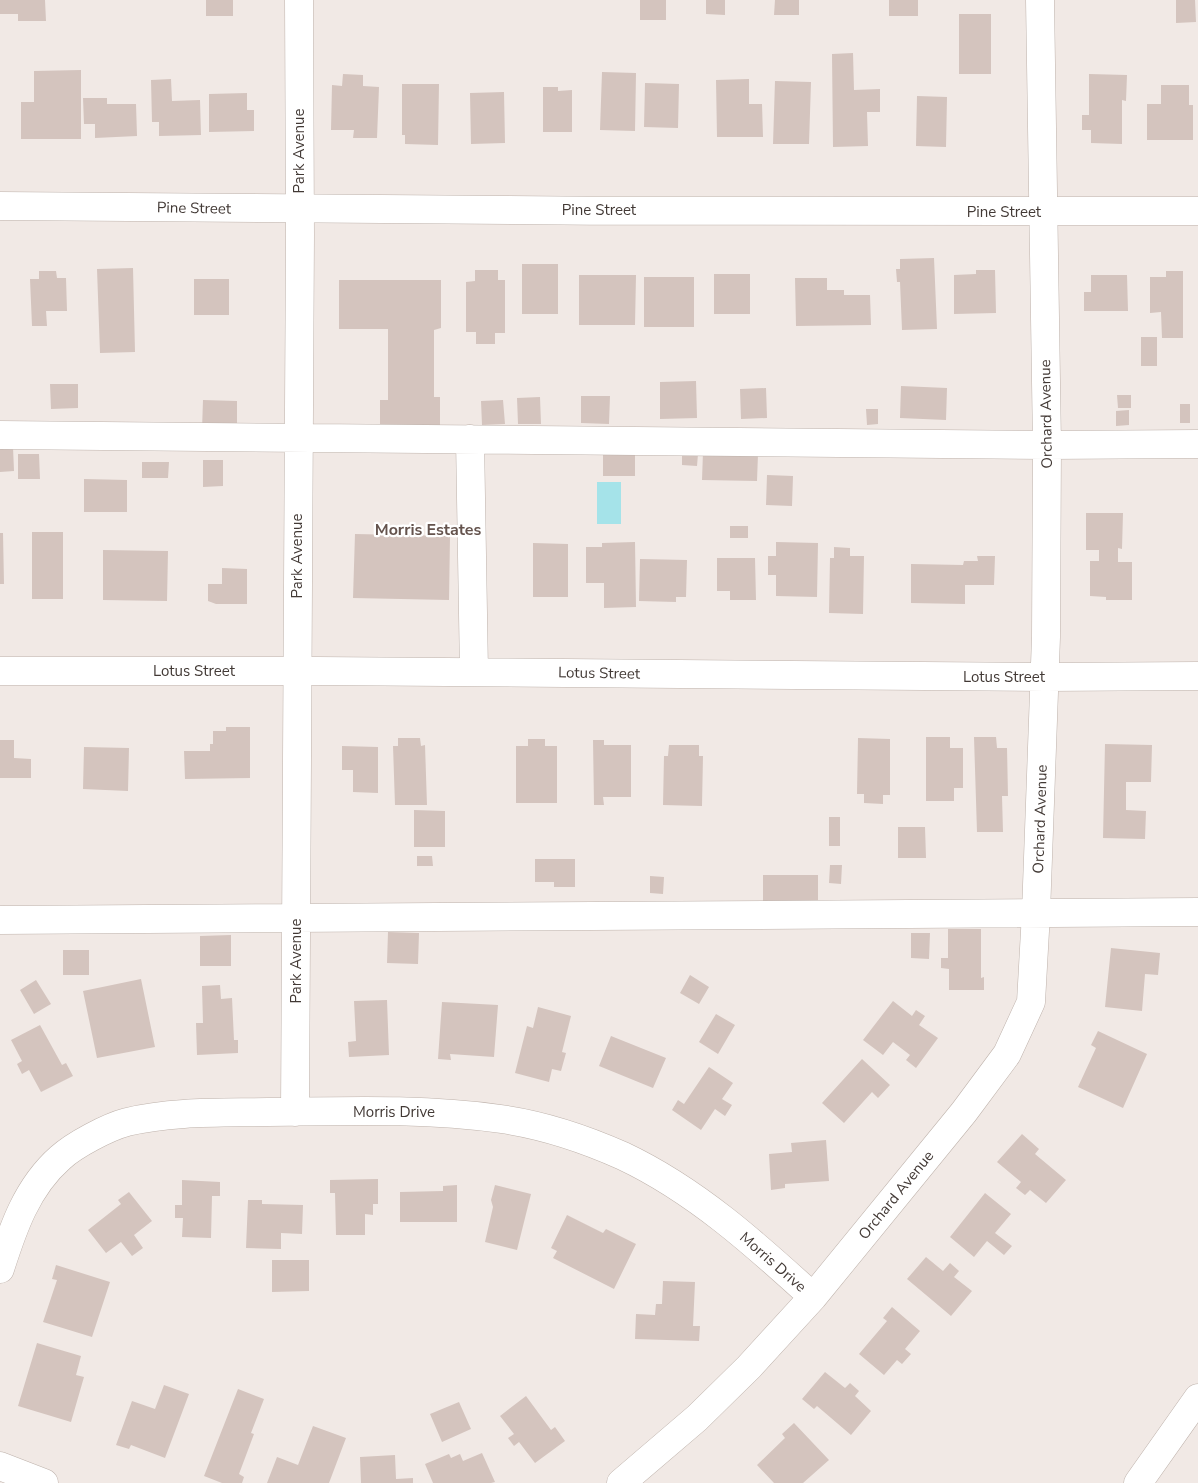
<svg xmlns="http://www.w3.org/2000/svg" width="1198" height="1483" font-family="'Nunito Sans',sans-serif">
<style>
.water{fill:#a5e3e9}
.building{fill:#d4c4be}
.lines{fill:none;stroke-linecap:round;stroke-linejoin:round}
.minor-casing{stroke:#beb2ab;stroke-width:29}
.minor{stroke:#fff;stroke-width:28}
.labels{text-anchor:middle;dominant-baseline:central;stroke-width:4.5;stroke-linejoin:round;paint-order:stroke}
.street-label{font-size:15px;fill:#423935;stroke:#fff}
.neighbourhood-label{font-size:16px;font-weight:bold;fill:#64534d;stroke:#fff}
</style>
<rect width="100%" height="100%" fill="#f1e9e5"/>
<!-- water -->
<path class="water" d="M597,482H621V524H597Z"/>
<!-- building -->
<path class="building" d="M0,0H45L46,21H18V14H0Z
M206,0H233V16H206Z
M640,0H666V20H640Z
M706,0H725V15L706,14Z
M775,0H799V15H774Z
M889,0H918V16H889Z
M1176,0H1195L1196,22L1176,23Z
M959,14H991V74H959Z
M853,53L854,90L880,89V112H867L868,146L833,147L832,54Z
M81,70V139H21V102H34V71Z
M602,72L636,73L635,131L600,130Z
M343,74L363,75V86L379,87L377,138H353L354,130H331L332,85L342,86Z
M1089,74L1127,75L1126,101L1122,100V144L1091,143V130H1082V115H1089Z
M171,79L172,101L200,100L201,135L159,136V122H152L151,80Z
M749,79V104H762L763,137H717L716,80Z
M775,81L811,82L809,144H773Z
M645,83L679,84L678,128L644,127Z
M402,84H439L438,145L405,144V135H402Z
M1161,85H1189V105H1193V140H1147V104H1161Z
M543,87H558V91L572,90V132H543Z
M504,92L505,143L471,144L470,93Z
M247,93V110H254V131L209,132V94Z
M917,96L947,97L946,147L916,146Z
M83,98H107V104H136L137,136L95,138V124H84Z
M934,258L937,329L902,330L900,282H897L896,269H900V259Z
M522,264H558V314H522Z
M133,268L135,352L100,353L97,269Z
M475,270H498V280H505V333H495V344H476V332H466V282L475,281Z
M976,270H995L996,313L954,314V275L976,274Z
M39,271H56L57,278H66L67,311H46L47,326H32L30,279H39Z
M1166,271H1183V338H1162L1161,312L1150,313V277H1166Z
M714,274H750V314H714Z
M579,275H636L635,325H579Z
M1091,275H1127L1128,311H1084V292H1091Z
M644,277H694V327H644Z
M795,278H827V290H844V295H870L871,325L796,326Z
M194,279H229V315H194Z
M339,280H441V328L434,330V397H440V434L380,433V400H388V329H339Z
M1141,337H1157V366H1141Z
M696,381L697,418L660,419V382Z
M50,384H78V408L51,409Z
M901,386L947,388L946,420L900,418Z
M766,388L767,418L741,419L740,389Z
M1117,395H1131V408H1118Z
M581,396H610L609,424L581,423Z
M540,397L541,424H518L517,398Z
M203,400L237,401V431L202,430Z
M503,400L505,424L482,425L481,401Z
M1180,404H1190V423H1180Z
M866,409H878V424L867,425Z
M1129,410V425L1116,426V411Z
M0,447H13L14,471L0,472Z
M603,449H635V476H603Z
M703,452L758,454L757,481L702,480Z
M682,453L698,454L697,466L682,465Z
M18,454H39L40,479H18Z
M203,460H223V486L203,487Z
M142,462H169L168,478H142Z
M767,475L793,476L792,506L766,505Z
M84,479L127,480V512H84Z
M1086,513H1123L1122,549L1118,548V562H1132V600H1106V597L1090,596V561H1099V550H1086Z
M730,526H748V538H730Z
M32,532H63V599H32Z
M0,533H3L4,584H0Z
M355,534L450,536L449,600L353,598Z
M635,542L636,607L604,608V583H586V547H602V543Z
M776,542L818,543L817,597L776,596V575H768V556H776Z
M533,543L568,544V597H533Z
M834,547L850,548V556H864L863,614L829,613L830,558H834Z
M103,550L168,551L167,601L103,600Z
M977,556H995L994,585H965V604L911,603V564L963,565L964,561H978Z
M717,558H755L756,600H730V591H717Z
M640,559L687,560L686,597H676V602L639,601Z
M222,568L247,569V604H216L208,601V584H222Z
M226,727H250V778L185,779L184,751H210V744H213V731H226Z
M926,737H950V748H963V788H954V801H926Z
M974,737H996L997,748H1007L1008,796H1002L1003,832H977Z
M398,738H420L421,746L425,745L427,805H395L393,746H398Z
M858,738L890,739V795H883V804L864,803V794H857Z
M528,739H545V746H557V803H516V746H528Z
M0,740H14V758L31,759V778H0Z
M593,740H604V745H631V797H603L604,805H594Z
M1105,744L1152,745L1151,782H1126V810L1146,811L1145,839L1103,838Z
M669,745H699V756H703L702,806L663,805L664,756H668Z
M342,746L378,747V793L353,792V770H342Z
M84,747L129,748L128,791L83,789Z
M414,810L445,811V847H414Z
M829,817H840V846H829Z
M898,827H925L926,858H898Z
M417,856H432L433,866H417Z
M535,859H575V887H554V882H535Z
M830,865H842L841,884L829,883Z
M763,875H818V901H763Z
M650,876L664,877L663,894L650,893Z
M948,929H981V978L984,977V990H949V969L941,968V958H948Z
M388,932L419,933L418,964L387,963Z
M911,933H930L929,959L911,958Z
M231,935V966H200V936Z
M1111,948L1160,953L1158,975L1145,974L1142,1011L1105,1007Z
M63,950H89V975H63Z
M690,975L709,987L699,1004L680,993Z
M141,979L155,1047L97,1058L83,991Z
M36,980L51,1004L34,1014L20,990Z
M220,985L221,999L232,998L234,1040H238V1053L197,1055L196,1023H203L202,986Z
M387,1000L389,1055L349,1057L348,1042L356,1041L354,1001Z
M893,1001L912,1016L916,1010L925,1016L919,1025L938,1038L916,1068L906,1060L910,1055L893,1042L883,1055L863,1040Z
M442,1002L498,1005L494,1057L450,1054L451,1060L438,1059Z
M538,1007L571,1016L562,1052L566,1053L561,1071L552,1069L549,1082L515,1073L527,1026L533,1028Z
M716,1014L735,1025L718,1054L699,1042Z
M40,1025L62,1065L66,1063L73,1076L41,1092L29,1070L22,1074L17,1064L22,1061L11,1040Z
M1098,1031L1147,1054L1123,1108L1078,1087L1096,1048L1091,1045Z
M611,1036L666,1058L653,1088L599,1066Z
M862,1059L890,1085L878,1098L872,1092L844,1123L822,1103Z
M709,1067L733,1083L722,1099L732,1105L725,1116L715,1109L701,1130L672,1110L678,1100L684,1104Z
M1022,1134L1039,1149L1035,1154L1066,1180L1046,1203L1030,1190L1025,1195L1016,1188L1021,1182L997,1162Z
M826,1140L829,1181L785,1184V1188L771,1190L769,1154L792,1152L791,1143Z
M378,1179V1204H373V1215L365,1214V1235H336L335,1193H330V1180Z
M182,1180L220,1182V1196H212L211,1238L182,1237L183,1218H175V1205H182Z
M457,1185V1222H400V1192L443,1191V1186Z
M495,1185L531,1194L517,1250L485,1242L493,1207L491,1200Z
M129,1192L152,1221L134,1235L143,1248L132,1256L121,1242L106,1253L88,1230L121,1204L118,1200Z
M985,1193L1011,1214L995,1233L1012,1246L1004,1255L987,1241L974,1257L950,1237Z
M248,1200H262V1204L303,1205L302,1234L281,1233V1249L246,1248Z
M567,1215L603,1233L606,1229L636,1244L614,1289L553,1258L557,1251L551,1248Z
M926,1257L943,1271L950,1263L959,1271L954,1277L972,1291L951,1316L907,1279Z
M272,1260H309V1291L272,1292Z
M56,1265L110,1282L92,1337L43,1322L57,1280L52,1279Z
M663,1281L695,1282L693,1326H700L699,1341L635,1339L636,1314L655,1315L656,1304H662Z
M892,1307L920,1331L905,1349L911,1354L902,1364L897,1360L884,1375L859,1354L887,1321L883,1318Z
M37,1343L81,1356L76,1375L84,1377L71,1422L18,1406Z
M825,1372L845,1388L850,1383L859,1391L855,1396L871,1411L851,1435L817,1406L814,1409L802,1399Z
M164,1385L189,1394L165,1458L131,1445L129,1449L116,1445L132,1401L155,1409Z
M238,1389L264,1399L251,1433L254,1434L239,1474L244,1477L242,1483H222L204,1476Z
M526,1396L551,1430L555,1427L565,1441L535,1463L519,1442L514,1446L508,1438L514,1434L500,1416Z
M459,1402L471,1429L442,1442L430,1414Z
M794,1423L829,1460L803,1483H774L757,1465L785,1438L782,1434Z
M313,1426L346,1438L329,1483H267L277,1457L298,1465Z
M482,1453L495,1482L491,1483H433L425,1464L449,1454L451,1458L460,1454L463,1461Z
M395,1455L396,1479L413,1478V1483H361L360,1457Z"/>
<g class="lines">
<!-- minor casing -->
<g class="minor-casing">
<path id="minor" d="M0,206C399,210 799,213 1198,211
M0,435L1047,445L1198,444
M470,439L474,672
M0,671H318L1045,677L1198,676
M0,920L1198,912
M295,1112L300,234L299,0
M0,1269C13,1228 27,1187 60,1158C74,1145 108,1127 127,1122C173,1111 221,1113 268,1112C346,1111 424,1108 501,1119C543,1125 585,1139 623,1156C695,1190 755,1244 813,1297
M0,1466L44,1483
M621,1483L697,1418L749,1367L813,1297L964,1112L1007,1054L1031,1002L1036,913L1046,637L1047,445L1040,0
M1138,1483L1198,1398"/>
</g>
<!-- minor -->
<use href="#minor" class="minor"/>
</g>
<g class="labels">
<!-- street labels -->
<g class="street-label">
<text transform="translate(299 151) rotate(-90)">Park Avenue</text>
<text transform="translate(194 208) rotate(1)">Pine Street</text>
<text x="599" y="210">Pine Street</text>
<text x="1004" y="212">Pine Street</text>
<text transform="translate(1046 414) rotate(-91)">Orchard Avenue</text>
<text transform="translate(297 556) rotate(-90)">Park Avenue</text>
<text x="194" y="671">Lotus Street</text>
<text transform="translate(599 673) rotate(1)">Lotus Street</text>
<text x="1004" y="677">Lotus Street</text>
<text transform="translate(1040 819) rotate(-88)">Orchard Avenue</text>
<text transform="translate(296 961) rotate(-90)">Park Avenue</text>
<text x="394" y="1112">Morris Drive</text>
<text transform="translate(896 1195) rotate(-51)">Orchard Avenue</text>
<text transform="translate(773 1262) rotate(41)">Morris Drive</text>
</g>
<!-- neighbourhood labels -->
<g class="neighbourhood-label">
<text x="428" y="530">Morris Estates</text>
</g>
</g>
</svg>
